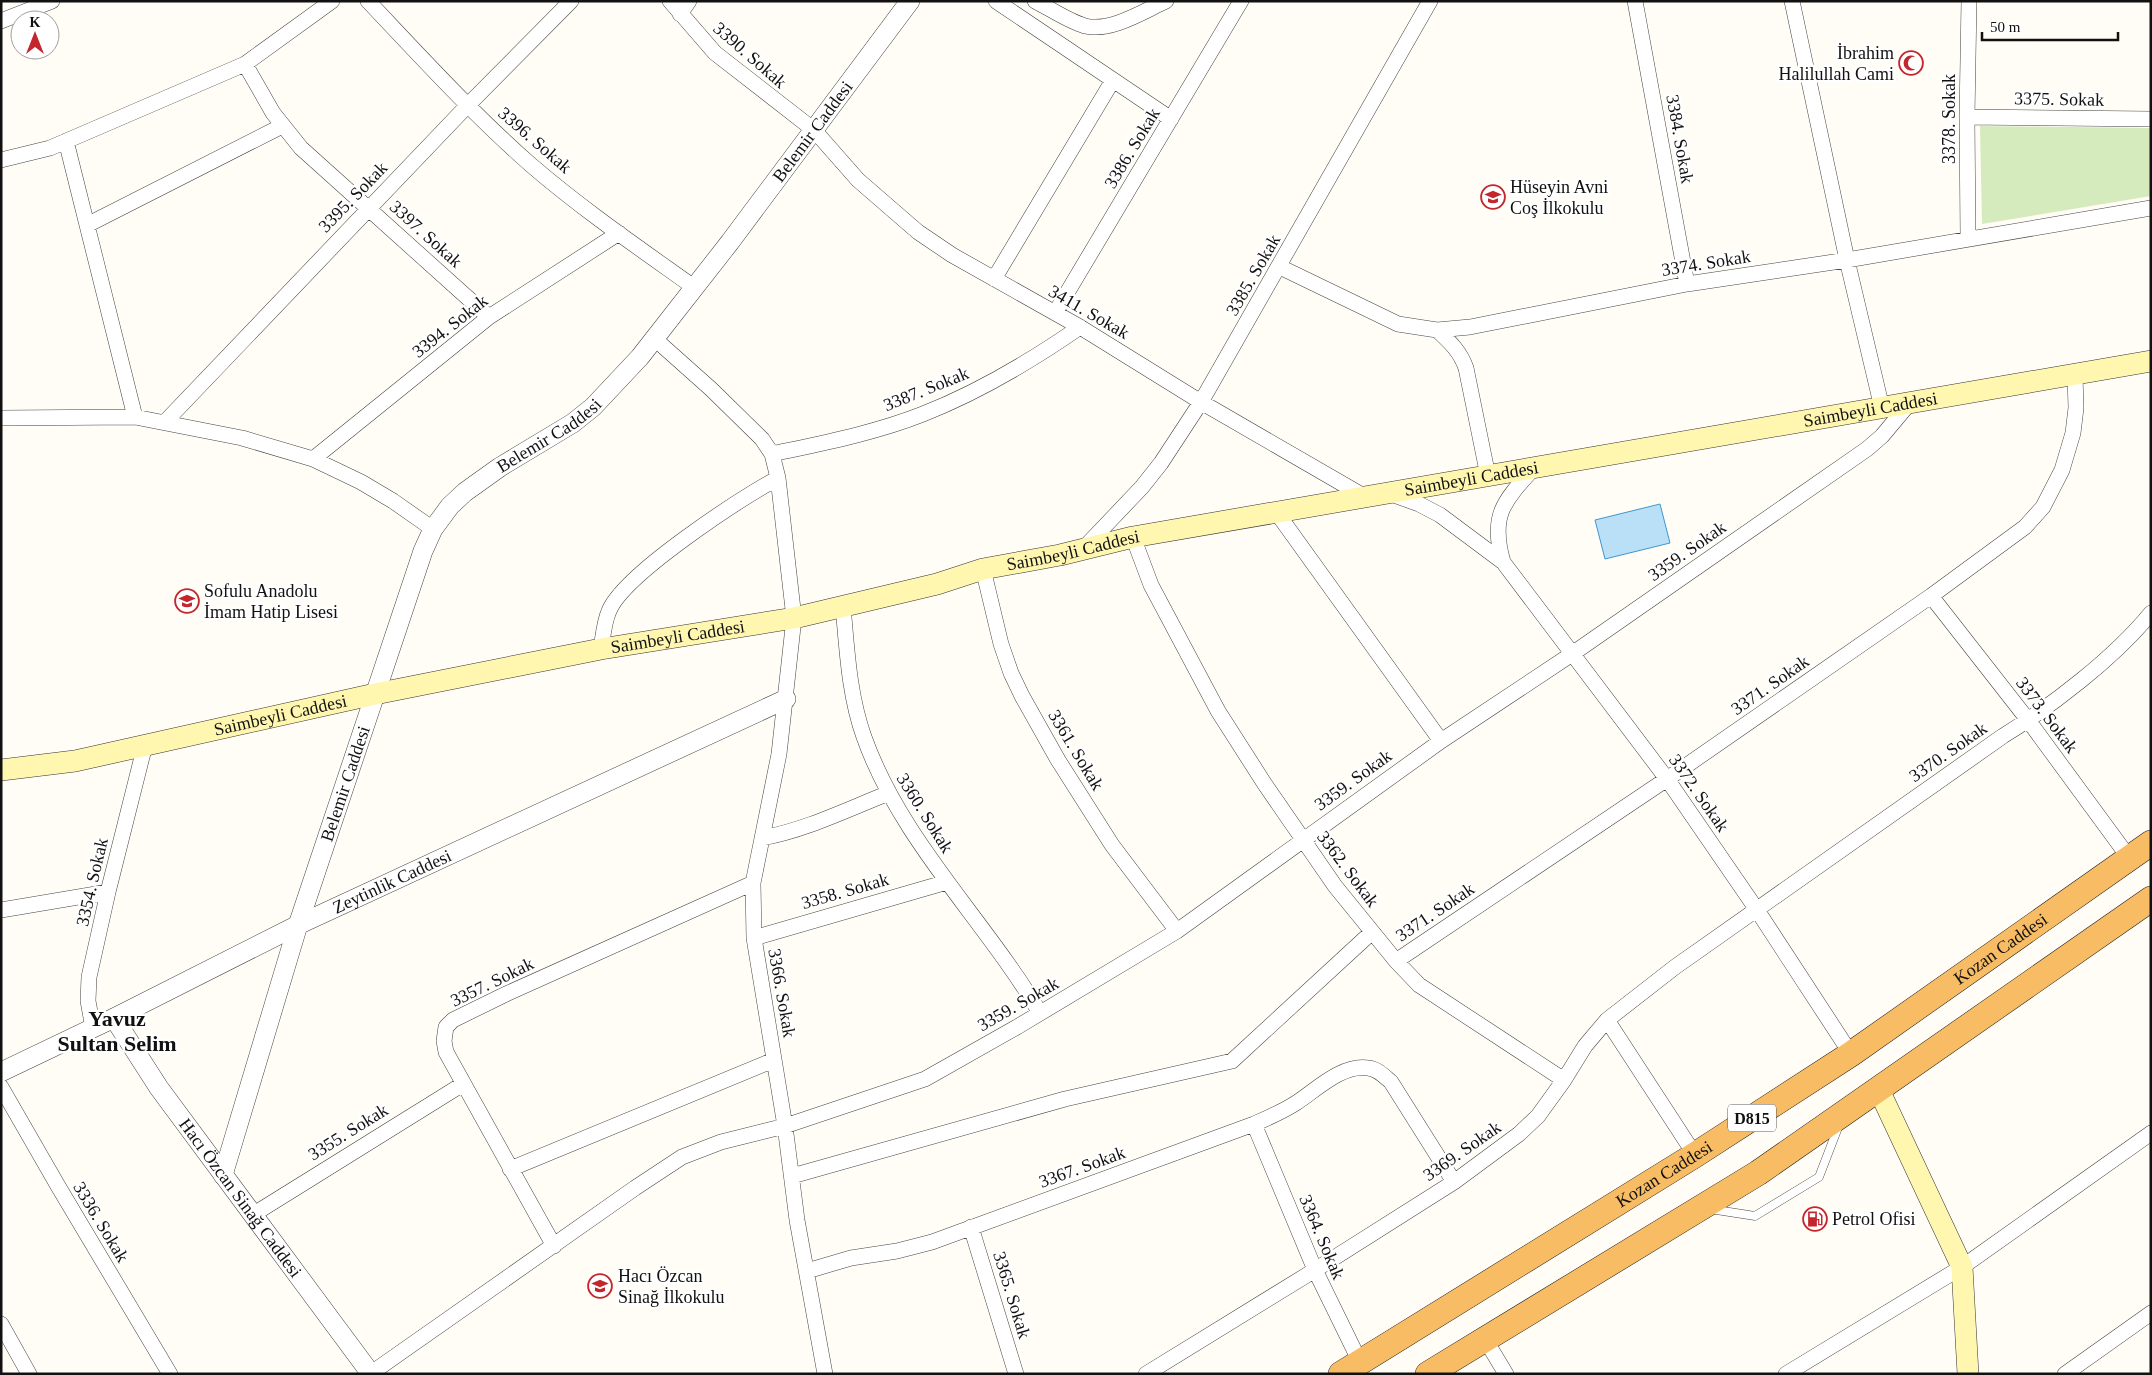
<svg xmlns="http://www.w3.org/2000/svg" width="2152" height="1375" font-family="'Times New Roman',serif">
<style>
.green{fill:#d5ebbd}
.water{fill:#b9e0f7;stroke:#3f96cf}
.lines{fill:none;stroke-linecap:round;stroke-linejoin:round}
.service-casing{stroke:#444;stroke-width:9}
.minor-casing{stroke:#444;stroke-width:16}
.tertiary-casing{stroke:#444;stroke-width:20}
.secondary-casing{stroke:#333;stroke-width:22}
.trunk-casing{stroke:#222;stroke-width:26}
.service{stroke:#fff;stroke-width:8}
.minor{stroke:#fff;stroke-width:15}
.tertiary{stroke:#fff;stroke-width:19}
.secondary{stroke:#fff6b0;stroke-width:21}
.trunk{stroke:#f7bc64;stroke-width:25}
.labels{text-anchor:middle;dominant-baseline:central;stroke-width:5;stroke-linejoin:round;paint-order:stroke}
.shield{fill:#fff;stroke:#585858;stroke-width:1}
.shield-label{font-size:16px;font-weight:bold;fill:#111}
.poi-label{font-size:18px;fill:#111;stroke:#fff;text-anchor:start}
.street-label{font-size:18px;fill:#111;stroke:#fff}
.district-label{font-size:22px;font-weight:bold;fill:#111;stroke:#fff}
</style>
<rect width="100%" height="100%" fill="#fffdf5"/>
<!-- green -->
<path class="green" d="M1980,126L2151,128V196L1982,224Z"/>
<!-- water -->
<path class="water" d="M1660,504L1670,543L1605,559L1595,520Z"/>
<g class="lines">
<!-- service casing -->
<g class="service-casing">
<path id="service" d="M1710,1209L1755,1216L1819,1177L1839,1125"/>
</g>
<!-- minor casing -->
<g class="minor-casing">
<path id="minor" d="M368,1C421,57 473,114 531,165C582,209 639,248 695,288
M670,1L715,53L814,130L858,180L918,232L952,255L1080,327L1201,402L1367,498
M996,1L1171,119
M1035,1C1051,9 1068,21 1085,26C1111,32 1142,12 1166,1
M1635,1L1687,284
M1792,1L1847,260L1882,408
M680,14L689,1
M1,21L52,1
M245,64L273,113L301,148L489,317
M1967,117L2151,119
M66,141L135,417
M1,160L50,148L245,64L332,1
M87,225L282,126
M1968,238L1967,117L1969,1
M1280,267L1398,324L1437,330L1470,327L1687,284L1847,260L2151,208
M994,279L1113,80
M1055,313L1241,1
M1437,330C1450,342 1460,351 1466,368L1488,476
M656,340L711,389L762,439L772,454L778,478L794,618L779,754L753,883L754,938L785,1126L797,1220L825,1374
M1,418L135,417L242,438L313,459L361,482L393,501L433,529
M165,422L467,106L571,1
M772,454C823,443 875,433 923,414C979,392 1031,361 1080,327
M313,459L489,317L619,233
M1391,494L1419,504L1440,515L1503,562C1490,516 1503,502 1533,469
M1277,513L1441,741
M1133,537L1151,585L1218,711L1264,783L1335,886L1396,961L1419,985L1564,1080
M1083,549L1142,487L1161,463L1201,402L1430,1
M1503,562L1667,779L1757,910L1851,1054
M983,569L1001,644L1011,673L1022,696L1058,760L1112,845L1177,931
M1931,596L2028,720L2130,859
M843,606C847,650 849,695 864,737C901,841 985,920 1040,1013
M601,649C603,637 604,622 609,611C624,574 740,499 778,478
M762,838C806,830 848,809 889,793
M1,910L108,892
M754,938L947,882
M1396,961L1667,779L1931,596L2025,527L2043,507L2062,470L2073,433L2076,408L2075,375
M1607,1020L1695,1155
M93,1028L88,1001L89,977L108,892L145,745
M1,1087L58,1186L170,1374
M1254,1124L1315,1270L1360,1362
M510,1169L774,1060
M792,1176L1065,1099L1232,1061L1372,932
M254,1214L463,1084
M971,1227L1016,1374
M554,1246L446,1052L444,1041L446,1027L453,1020L506,994L753,883
M807,1271L851,1258L897,1251L932,1242L1254,1124C1268,1118 1282,1112 1296,1103C1316,1090 1342,1064 1368,1068C1378,1069 1384,1076 1391,1082L1454,1182
M1,1324L29,1374
M1485,1339L1506,1374
M370,1374L635,1188L682,1157L721,1142L785,1126L925,1079L1017,1027L1177,931L1441,741L1572,654L1867,449L1882,436L1908,405
M1146,1374L1315,1270L1454,1182L1519,1134L1538,1116L1564,1080L1585,1046L1607,1020L1675,967L2003,736C2053,705 2114,658 2151,613
M1786,1374L1962,1267L2151,1133
M2065,1374L2151,1313"/>
</g>
<!-- tertiary casing -->
<g class="tertiary-casing">
<g id="tertiary">
<path id="s1" d="M114,1018L159,1088L371,1374"/>
<path id="s2" d="M1,1072L114,1018L298,925L786,699"/>
<path id="s3" d="M223,1175L298,925L423,551L433,529L450,506L465,492L500,467L573,423L593,407L640,357L730,242L910,1"/>
</g>
</g>
<!-- secondary casing -->
<g class="secondary-casing">
<g id="secondary">
<path id="s4" d="M1,770L75,761L375,694L601,649L794,618L937,584L983,569L1060,555L1133,537L2151,361"/>
<path d="M1878,1088L1962,1267L1968,1374"/>
</g>
</g>
<!-- trunk casing -->
<g class="trunk-casing">
<g id="trunk">
<path id="s5" d="M1341,1374L1695,1155L1851,1054L2151,843"/>
<path d="M1428,1374L1758,1173L2151,899"/>
</g>
</g>
<!-- service -->
<use href="#service" class="service"/>
<!-- minor -->
<use href="#minor" class="minor"/>
<!-- tertiary -->
<use href="#tertiary" class="tertiary"/>
<!-- secondary -->
<use href="#secondary" class="secondary"/>
<!-- trunk -->
<use href="#trunk" class="trunk"/>
</g>
<!-- icons -->
<defs>
<g id="mosque-ring" transform="scale(1.25)"><circle r="9.5" fill="#fff" stroke="#c4262e" stroke-width="1.5"/><path d="M3.5-4.9A6 6 0 1 0 3.5 4.9A5 5 0 1 1 3.5-4.9Z" fill="#c4262e"/></g>
<g id="school-ring" transform="scale(1.25)"><circle r="9.5" fill="#fff" stroke="#c4262e" stroke-width="1.5"/><path d="M0-5L7-2L0 1L-7-2ZM-4 1L0 2.5L4 1V4Q0 6-4 4Z" fill="#c4262e"/></g>
<g id="fuel-ring" transform="scale(1.25)"><circle r="9.5" fill="#fff" stroke="#c4262e" stroke-width="1.5"/><path d="M-5.5-6h7V0h2V4h1.3V-2.5L3-4.5l.8-.8L6-3V5H2.5V1h-1V6h-7ZM-4.2-4.7v3.2H.2V-4.7Z" fill="#c4262e"/></g>
</defs>
<g fill-rule="evenodd">
<use href="#mosque-ring" x="1911" y="63"/>
<use href="#school-ring" x="1493" y="197"/>
<use href="#school-ring" x="187" y="601"/>
<use href="#fuel-ring" x="1815" y="1219"/>
<use href="#school-ring" x="600" y="1286"/>
</g>
<g class="labels">
<!-- shield labels -->
<rect class="shield" x="1728" y="1104.5" width="48" height="27" rx="4"/>
<g class="shield-label">
<text x="1752" y="1118">D815</text>
</g>
<!-- poi labels -->
<g class="poi-label">
<text x="1894" y="53" text-anchor="end">İbrahim<tspan x="1894" dy="21">Halilullah Cami</tspan></text>
<text x="1510" y="187">Hüseyin Avni<tspan x="1510" dy="21">Coş İlkokulu</tspan></text>
<text x="204" y="591">Sofulu Anadolu<tspan x="204" dy="21">İmam Hatip Lisesi</tspan></text>
<text x="1832" y="1219">Petrol Ofisi</text>
<text x="618" y="1276">Hacı Özcan<tspan x="618" dy="21">Sinağ İlkokulu</tspan></text>
</g>
<!-- street labels -->
<g class="street-label">
<text transform="translate(750 55) rotate(41)">3390. Sokak</text>
<text transform="translate(2059 99) rotate(1)">3375. Sokak</text>
<text transform="translate(1949 119) rotate(-90)">3378. Sokak</text>
<text stroke="none"><textPath href="#s3" startOffset="1235">Belemir Caddesi</textPath></text>
<text transform="translate(1680 139) rotate(80)">3384. Sokak</text>
<text transform="translate(535 140) rotate(41)">3396. Sokak</text>
<text transform="translate(1132 148) rotate(-59)">3386. Sokak</text>
<text transform="translate(353 197) rotate(-46)">3395. Sokak</text>
<text transform="translate(426 234) rotate(42)">3397. Sokak</text>
<text transform="translate(1706 263) rotate(-9)">3374. Sokak</text>
<text transform="translate(1253 275) rotate(-60)">3385. Sokak</text>
<text transform="translate(1089 312) rotate(30)">3411. Sokak</text>
<text transform="translate(450 326) rotate(-38)">3394. Sokak</text>
<text transform="translate(926 389) rotate(-22)">3387. Sokak</text>
<text stroke="none"><textPath href="#s4" startOffset="1905">Saimbeyli Caddesi</textPath></text>
<text stroke="none"><textPath href="#s3" startOffset="830">Belemir Caddesi</textPath></text>
<text stroke="none"><textPath href="#s4" startOffset="1500">Saimbeyli Caddesi</textPath></text>
<text stroke="none"><textPath href="#s4" startOffset="1095">Saimbeyli Caddesi</textPath></text>
<text transform="translate(1687 551) rotate(-35)">3359. Sokak</text>
<text stroke="none"><textPath href="#s4" startOffset="690">Saimbeyli Caddesi</textPath></text>
<text transform="translate(1770 685) rotate(-35)">3371. Sokak</text>
<text stroke="none"><textPath href="#s4" startOffset="285">Saimbeyli Caddesi</textPath></text>
<text transform="translate(2047 715) rotate(53)">3373. Sokak</text>
<text transform="translate(1076 750) rotate(59)">3361. Sokak</text>
<text transform="translate(1948 752) rotate(-35)">3370. Sokak</text>
<text transform="translate(1353 780) rotate(-36)">3359. Sokak</text>
<text stroke="none"><textPath href="#s3" startOffset="410">Belemir Caddesi</textPath></text>
<text transform="translate(1699 793) rotate(55)">3372. Sokak</text>
<text transform="translate(925 813) rotate(58)">3360. Sokak</text>
<text transform="translate(1348 869) rotate(53)">3362. Sokak</text>
<text transform="translate(92 882) rotate(-77)">3354. Sokak</text>
<text stroke="none"><textPath href="#s2" startOffset="435">Zeytinlik Caddesi</textPath></text>
<text transform="translate(845 891) rotate(-16)">3358. Sokak</text>
<text transform="translate(1435 912) rotate(-34)">3371. Sokak</text>
<text stroke="none"><textPath href="#s5" startOffset="785">Kozan Caddesi</textPath></text>
<text transform="translate(492 982) rotate(-26)">3357. Sokak</text>
<text transform="translate(782 993) rotate(80)">3366. Sokak</text>
<text transform="translate(1018 1004) rotate(-30)">3359. Sokak</text>
<text transform="translate(348 1132) rotate(-32)">3355. Sokak</text>
<text transform="translate(1462 1151) rotate(-35)">3369. Sokak</text>
<text transform="translate(1082 1167) rotate(-20)">3367. Sokak</text>
<text stroke="none"><textPath href="#s5" startOffset="380">Kozan Caddesi</textPath></text>
<text stroke="none"><textPath href="#s1" startOffset="220">Hacı Özcan Sinağ Caddesi</textPath></text>
<text transform="translate(101 1222) rotate(59)">3336. Sokak</text>
<text transform="translate(1322 1237) rotate(67)">3364. Sokak</text>
<text transform="translate(1012 1295) rotate(73)">3365. Sokak</text>
</g>
<!-- district labels -->
<g class="district-label">
<text x="117" y="1018">Yavuz<tspan x="117" dy="25">Sultan Selim</tspan></text>
</g>
</g>
<!-- border -->
<rect width="2152" height="1375" fill="none" stroke="#111111" stroke-width="5"/>
<!-- north arrow -->
<g transform="translate(35 35)"><circle r="24" fill="#ffffff" stroke="#a0a0a0"/>
<path d="M0-4L9 19L0 12L-9 19Z" fill="#c4262e"/>
<text y="-8" font-size="14" font-weight="bold" text-anchor="middle" fill="#111111">K</text>
</g>
<!-- scale -->
<path d="M1982 32v8h136v-8" fill="none" stroke="#111111" stroke-width="2.5"/>
<text x="1990" y="32" font-size="15" fill="#111111" stroke="#ffffff" stroke-width="4" paint-order="stroke">50 m</text>
</svg>
